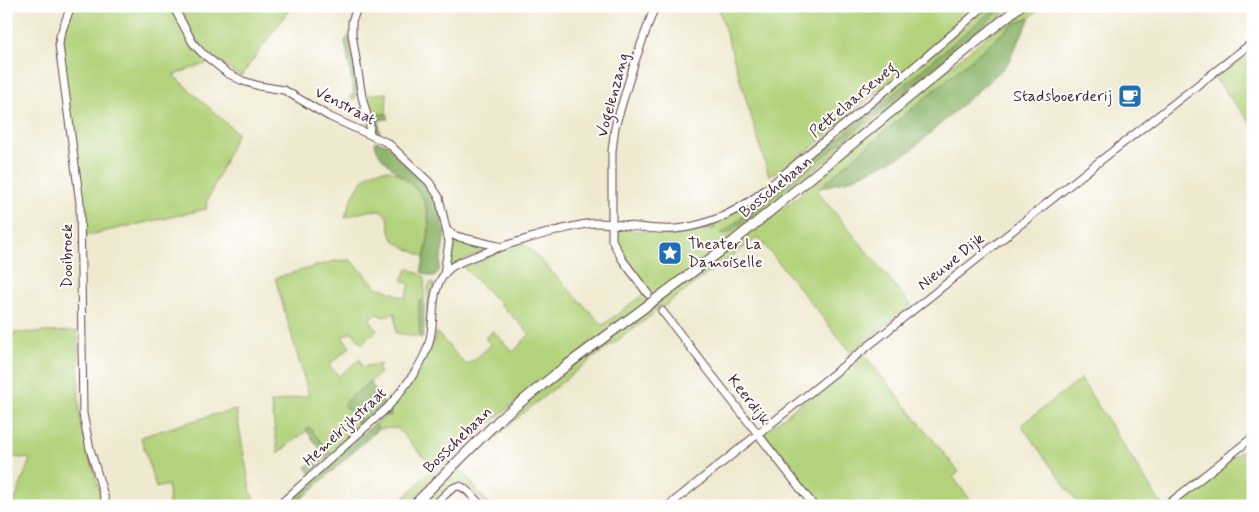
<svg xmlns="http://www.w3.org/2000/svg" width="1259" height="512" font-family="Mynerve,sans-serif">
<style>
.green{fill:#b2d37b;stroke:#7e7953}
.forest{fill:#8db56b;stroke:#6c6a4b}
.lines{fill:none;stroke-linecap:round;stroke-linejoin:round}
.minor-tunnel{stroke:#cec1ae;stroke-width:7;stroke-dasharray:7 3.5;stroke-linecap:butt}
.minor-casing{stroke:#633d44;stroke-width:9}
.major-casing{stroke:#633d44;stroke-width:11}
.minor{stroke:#fff;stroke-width:7}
.major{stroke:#fff;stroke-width:9}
.labels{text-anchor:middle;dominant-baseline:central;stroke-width:4;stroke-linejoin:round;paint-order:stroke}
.street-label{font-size:16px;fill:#4a1f2b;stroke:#fff}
.poi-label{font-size:16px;fill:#4a1f2b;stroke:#fff;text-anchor:end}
</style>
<rect width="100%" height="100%" fill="#fff"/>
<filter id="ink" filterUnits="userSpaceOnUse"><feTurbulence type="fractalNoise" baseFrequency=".02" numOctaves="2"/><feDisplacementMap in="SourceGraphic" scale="10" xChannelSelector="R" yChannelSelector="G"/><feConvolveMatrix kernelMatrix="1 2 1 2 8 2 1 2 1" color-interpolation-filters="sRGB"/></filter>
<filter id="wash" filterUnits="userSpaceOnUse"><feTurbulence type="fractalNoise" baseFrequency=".0096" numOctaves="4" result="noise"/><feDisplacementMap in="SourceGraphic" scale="20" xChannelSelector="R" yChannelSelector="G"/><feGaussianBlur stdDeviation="1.12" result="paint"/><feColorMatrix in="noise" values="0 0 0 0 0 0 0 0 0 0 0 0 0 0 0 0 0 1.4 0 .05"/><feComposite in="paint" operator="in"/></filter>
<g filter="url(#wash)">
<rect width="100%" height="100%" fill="#efe9cf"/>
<!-- green -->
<path class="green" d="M72,6H171L210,62L173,75L237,133L206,204L207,209L84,236L61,45Z
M178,6H292L241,76C222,66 202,50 191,31C186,24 182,14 178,6Z
M718,6H980L817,143L793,162L769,176Z
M988,6H997L903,86L721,234L729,233L745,220L937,65L1005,6H1013L777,201L663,291L502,413L458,453L406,506H397L433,467L397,428L378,429L375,424L383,417L388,416V412L434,342L436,332L466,365L472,360L473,361L491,345L485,338L493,331L513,352L530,334L462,266L487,255L525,244L603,325L645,293L649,298L654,295L624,257L618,248L614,233L616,229L671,234L715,228L713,221L735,211L908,75Z
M1023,6H1042L1032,16L1012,25L845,165L817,191L911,305L851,353L758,237L576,371L516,419L461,469L489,505C480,499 466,484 457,483L452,485L431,506H415L516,409L800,195L812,182Z
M1253,42V126L1211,74Z
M387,93L386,114L368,115L364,95Z
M389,170C429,184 434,220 424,257C416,252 399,246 393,239C389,233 390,226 388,219C383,203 356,214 345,218C349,204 358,179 373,172C378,170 384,170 389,170Z
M450,235L493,246L449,267Z
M351,260L378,288L384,289L405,298L410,285L402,280L408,268L425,277L424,300L419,301V337L396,333L395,313L384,317L377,314L369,318L377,331L362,344L352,332L342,337L350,347L329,365L339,376L360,359L362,367L377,364L381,365L377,368L380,373L343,404C350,411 355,420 362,427L331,455L310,428L278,453L271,403L309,395L275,278L334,261Z
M430,283H433L434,285L428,327V287Z
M78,331L79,409L81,427L103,503L96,506H13L30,459L6,456V333Z
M863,353L959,472L953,477L975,506H818C808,493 765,444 765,432Z
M1081,379L1161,504L1159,506H1080L1021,425Z
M236,410L251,494L260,506H169L168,485L156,488L141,437L212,415Z
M1253,442V506H1170Z"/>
<!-- forest -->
<path class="forest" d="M997,6H1005L937,65L745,220L729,233L721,234L903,86Z
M1030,18L1007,65L909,152L849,180L820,188L845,165L1012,25L1024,19Z
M349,36L359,93L353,100L350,97L354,92L345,41Z
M388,114V119L379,120L380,135L375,132L368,115Z
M375,141L387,144L422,176L438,199L445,233L439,271L435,276H430L421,272C426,249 434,225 425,203C416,180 375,164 375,141Z
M713,221L715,228L682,234L661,233L691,228Z
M424,300V328L422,338L419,337V301Z
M370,381L385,406L362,427C354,421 351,411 343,404Z
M388,412L392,415L383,417L375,424L378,429L294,506H279Z
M310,428L331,455L310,473L306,467L323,453L306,430Z"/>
</g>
<g filter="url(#ink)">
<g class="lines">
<!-- minor-tunnel -->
<path class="minor-tunnel" d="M648,294L662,311"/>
<!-- minor casing -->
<g class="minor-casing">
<path id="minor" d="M71,6L60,36L59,45L80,203L83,414L90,449L107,506
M173,6L193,43L201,52L227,73L243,81L259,86L284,90L330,117L388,143L429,182L439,197L449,242L444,274
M358,6L352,21V34L362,97L370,126L369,134
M447,230L455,236L502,247
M648,294L622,259L612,240V151L615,127L635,61L655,6
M662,311L814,506
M278,506L388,407C402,390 419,370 427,349C438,323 426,290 449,269C465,255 575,223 597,223C623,223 649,231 675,229C689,228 703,224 716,219C751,206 780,177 808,154C868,106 927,57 984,6
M434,506C460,479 457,480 482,506
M668,506L1091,168L1253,42
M1166,506L1253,437"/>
</g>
<!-- major casing -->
<g class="major-casing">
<path id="major" d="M413,506L501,418L567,365L729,245L1020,6"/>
</g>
<!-- minor -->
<use href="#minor" class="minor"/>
<!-- major -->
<use href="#major" class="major"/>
</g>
</g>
<!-- icons -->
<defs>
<g id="cafe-square" transform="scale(1.25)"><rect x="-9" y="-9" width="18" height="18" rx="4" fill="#1f6fb2" stroke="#fff"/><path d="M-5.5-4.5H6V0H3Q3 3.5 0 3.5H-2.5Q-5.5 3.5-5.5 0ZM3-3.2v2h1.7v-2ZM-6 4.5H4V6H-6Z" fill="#fff"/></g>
<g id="sight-square" transform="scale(1.25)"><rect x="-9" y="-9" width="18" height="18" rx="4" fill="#1f6fb2" stroke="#fff"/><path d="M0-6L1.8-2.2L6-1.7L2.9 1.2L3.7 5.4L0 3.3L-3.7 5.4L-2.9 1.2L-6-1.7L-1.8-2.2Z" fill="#fff"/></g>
</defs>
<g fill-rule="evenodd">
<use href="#cafe-square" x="1130" y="96"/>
<use href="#sight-square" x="670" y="253"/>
</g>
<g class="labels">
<!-- street labels -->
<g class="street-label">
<text transform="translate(613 95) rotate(-75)">Vogelenzang</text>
<text transform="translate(853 100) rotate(-40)">Pettelaarseweg</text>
<text transform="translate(345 106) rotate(27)">Venstraat</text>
<text transform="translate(776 187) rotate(-39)">Bosschebaan</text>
<text transform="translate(67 256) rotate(-90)">Dooibroek</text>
<text transform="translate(951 262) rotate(-39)">Nieuwe Dijk</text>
<text transform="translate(749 400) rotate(52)">Keerdijk</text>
<text transform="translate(345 427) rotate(-43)">Hemelrijkstraat</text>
<text transform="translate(458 440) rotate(-44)">Bosschebaan</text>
</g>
<!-- poi labels -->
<g class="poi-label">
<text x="1112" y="96">Stadsboerderij</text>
<text x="688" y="244" text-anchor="start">Theater La<tspan x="688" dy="18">Damoiselle</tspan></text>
</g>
</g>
<!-- margin -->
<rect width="1259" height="512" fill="none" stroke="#fff" stroke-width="25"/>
</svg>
